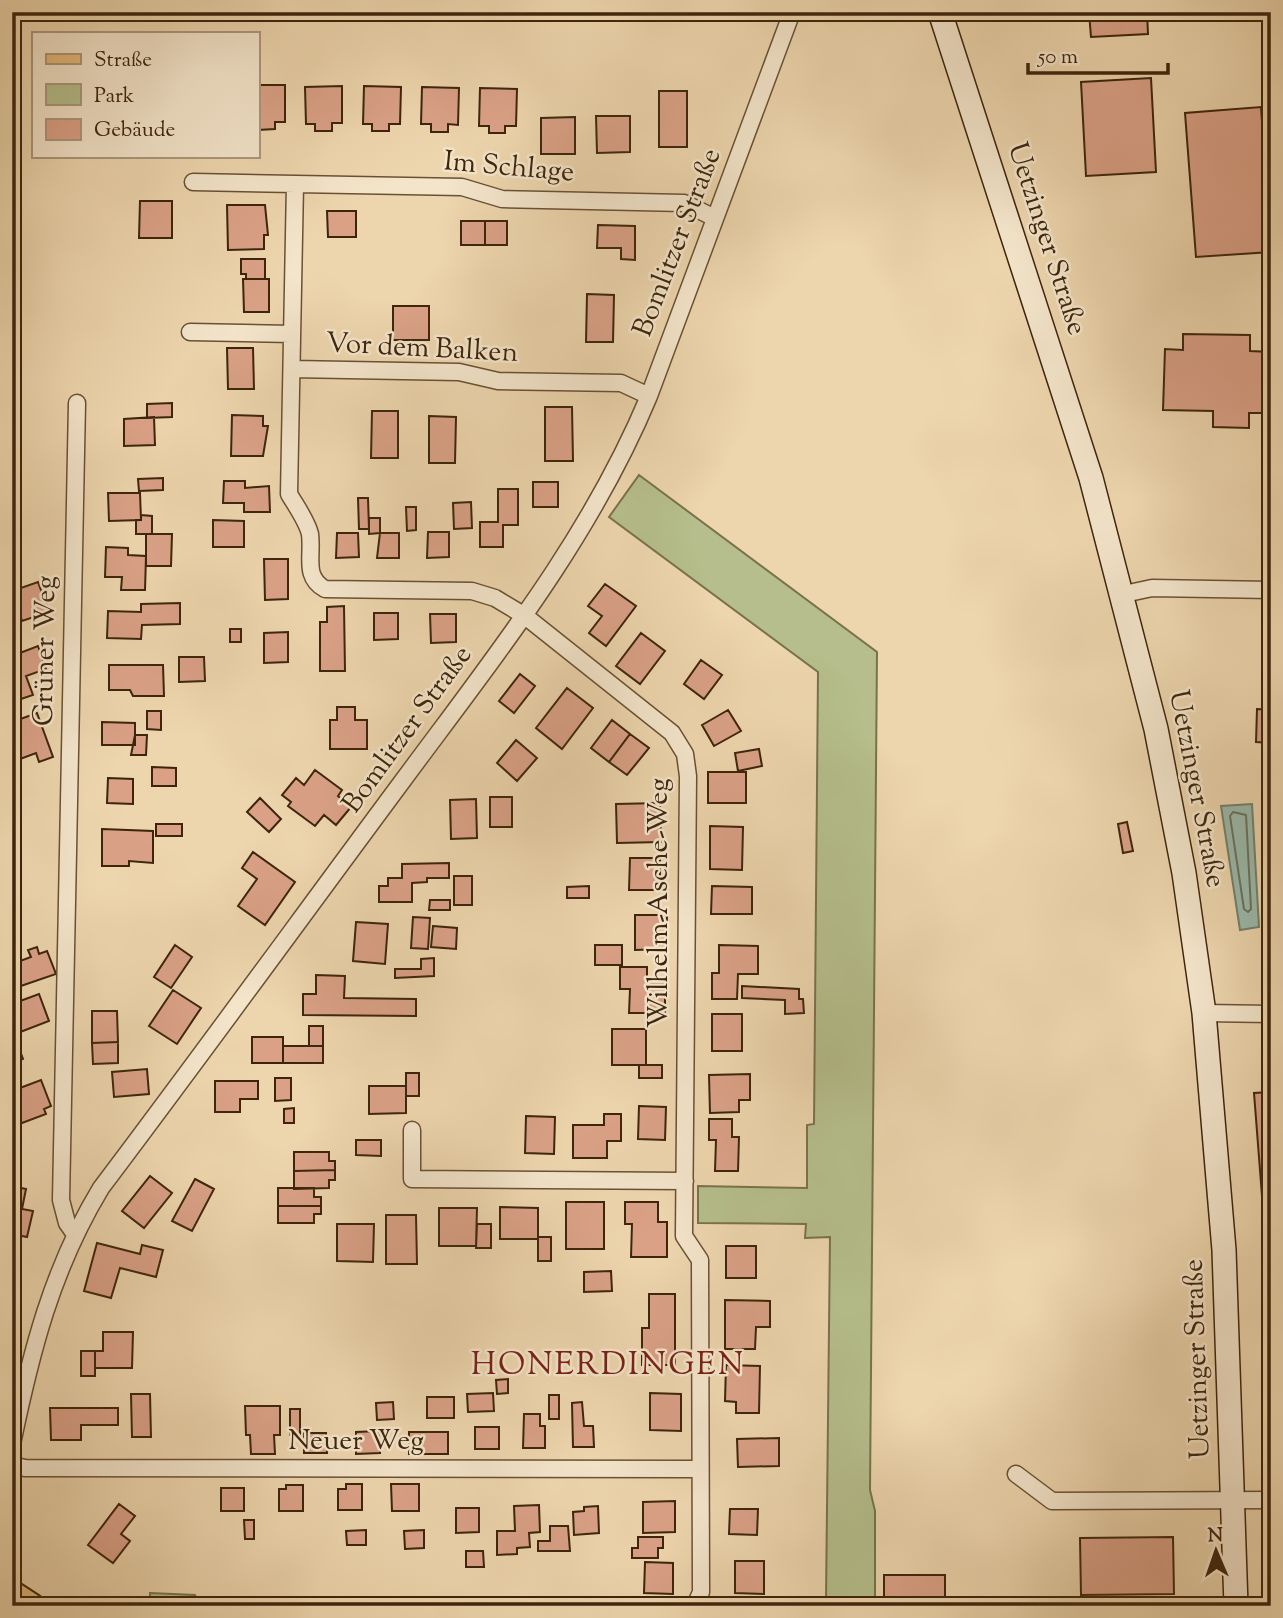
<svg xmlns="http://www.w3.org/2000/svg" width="1283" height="1618" font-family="'Sorts Mill Goudy',serif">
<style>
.green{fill:#b5be8c;stroke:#79724c;stroke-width:2}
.water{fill:#99b9ab;stroke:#747e6b;stroke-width:2}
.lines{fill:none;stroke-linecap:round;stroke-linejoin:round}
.shore{stroke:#6b6f5c;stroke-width:2}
.building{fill:#daa187;stroke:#3d250c;stroke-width:2}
.street-casing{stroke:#695134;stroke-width:19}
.secondary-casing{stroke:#3d250c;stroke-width:26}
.primary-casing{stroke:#3d250c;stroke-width:28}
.street{stroke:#f3e4ca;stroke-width:16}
.secondary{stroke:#f3e4ca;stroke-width:23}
.primary{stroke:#e6ba76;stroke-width:24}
.labels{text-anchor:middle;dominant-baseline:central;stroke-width:5;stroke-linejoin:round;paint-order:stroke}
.street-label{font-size:28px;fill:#3d250c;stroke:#f3e4ca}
.quarter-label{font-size:32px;letter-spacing:2px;fill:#7a1f14;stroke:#f3e4ca}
</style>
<rect width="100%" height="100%" fill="#edd5ad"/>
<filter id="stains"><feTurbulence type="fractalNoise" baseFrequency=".00286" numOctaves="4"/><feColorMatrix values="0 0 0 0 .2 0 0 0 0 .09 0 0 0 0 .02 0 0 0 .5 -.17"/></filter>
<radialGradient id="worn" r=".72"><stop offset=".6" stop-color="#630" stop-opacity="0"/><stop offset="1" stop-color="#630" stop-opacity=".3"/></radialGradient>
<!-- green -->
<path class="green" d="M639,475L877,652L870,1490L875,1511V1606H805V1600L826,1599L830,1237L805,1238L806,1224L698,1223V1186L807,1188V1125L814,1124L818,672L609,517Z
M150,1593L195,1595L200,1606H150Z"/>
<!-- water -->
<path class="water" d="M1252,804L1259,927L1240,930L1221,806Z"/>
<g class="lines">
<!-- shore -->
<path class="shore" d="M1233,812L1246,815L1251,909L1248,912L1244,909L1230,816Z"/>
</g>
<!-- building -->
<path class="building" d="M1089,12H1147L1148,34L1091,37Z
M1151,78L1156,172L1086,176L1081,82Z
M257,85H285V122H275V129L258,130Z
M342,86V123H332V131H315V124H306L305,87Z
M364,86L401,87L400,124H389V131H372V124H363Z
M422,87L459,88L458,125L448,124V132H431V124H421Z
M480,88L517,89L516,126H505V133H489V126H479Z
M659,91H687V147H659Z
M1261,107L1271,252L1196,257L1185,113Z
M596,116H630V152L597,153Z
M575,117V154H541V118Z
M140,201H172V238H139Z
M227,205H265L268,235H264V249L228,250Z
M327,211H356V237H328Z
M461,221H485V245H461Z
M485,221H507V245H485Z
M598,225L635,226V260L621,259V248H597Z
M241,259H265V279H246V274H241Z
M243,279H269V312H244Z
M587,294L614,295L613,342H586Z
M393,306H429V340H393Z
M1183,334L1250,335V351L1271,352V413H1249V428L1213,427V411L1163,410L1165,349L1183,350Z
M227,348H253L254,389H228Z
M172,403V417L147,418V404Z
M545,407H572L573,461H545Z
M372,411H398V458H371Z
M232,415L263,416V426H268L263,456H231Z
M429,416L456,417L455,463H429Z
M154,417L155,445L124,446V419Z
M163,478V490L139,491L138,479Z
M224,481H245V488L269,486L270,512H244V503H223Z
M533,482H558V507H533Z
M498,489H518V525H503V547H480V522H498Z
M108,493H140L141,520L109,521Z
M358,498H368L369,529H359Z
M471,502L472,528L454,529L453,503Z
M406,507H416V530L407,531Z
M141,515L152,516V534H136V520H141Z
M369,518H380V533L369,534Z
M213,520L244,521V547H213Z
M428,532H449V557L427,558Z
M337,533H358L359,557L336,558Z
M380,533H399V558H377Z
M146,534H172L171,566H146Z
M106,547L128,548V555L146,556L145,590H121L122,577H105Z
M264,559H288V599L265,600Z
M38,582L49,612L22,621L12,591Z
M605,584L636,606L606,646L589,633L602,616L588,606Z
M180,603V624L142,625L141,639L107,638L108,611L141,612V604Z
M344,606L345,671H320V622H327V607Z
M374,613H398V639L374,640Z
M430,614H456V642L431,643Z
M230,629H241V642H230Z
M288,632V662L264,663V633Z
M641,633L665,651L640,684L616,666Z
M38,646L46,669L26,676L33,695L12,702V656Z
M179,657H204L205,681L179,682Z
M701,660L722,675L704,699L684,684Z
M109,665H163L164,696H133L130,690H109Z
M520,674L535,686L514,713L499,701Z
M567,688L593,708L562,749L536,728Z
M337,707H355V720H367V749H330V720H337Z
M1257,709L1271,710V743L1256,742Z
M728,710L741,731L714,746L702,725Z
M147,711H161V730L147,729Z
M37,713L53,757L39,762L36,753L12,762V722Z
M612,720L630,734L609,762L591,748Z
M102,722L135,723V745H102Z
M630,734L649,748L627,775L609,762Z
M135,735H147L146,755H131Z
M516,740L537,758L517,781L497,763Z
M759,749L762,766L738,771L735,753Z
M152,767L176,768V786H152Z
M315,770L342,790L338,796L351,807L336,825L324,815L315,826L288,806L291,802L282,795L296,778L304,785Z
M708,772H746V803H708Z
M108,778L133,779V804L107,803Z
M490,797H512V827H490Z
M260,798L281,819L269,832L247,812Z
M476,799L477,838L451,839L450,800Z
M660,803L661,842L617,843L616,804Z
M1127,822L1133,851L1123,853L1118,824Z
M156,824H182V836H156Z
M710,826L743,827L742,870L710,869Z
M102,829L153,831V863L129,861V866H102Z
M253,852L295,882L265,925L238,906L257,879L242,868Z
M630,858H660V890H629Z
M449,863V878H427V882L412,883V902H379V886H388V878H402V864Z
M454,876H472V905H454Z
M589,886V898H567V887Z
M712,886L752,887V914H711Z
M430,900H450V910H429Z
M635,915H667L666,949L635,950Z
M413,917L430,918L428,949L411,948Z
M356,922L388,924L385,964L353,961Z
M433,926L457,928L456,949L431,947Z
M175,945L192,957L171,988L154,977Z
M595,945H622V965H595Z
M719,945L758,946V974H738L737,999H712V973H719Z
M37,947L39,954L47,951L56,974L12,989V964L31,957L28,950Z
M434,958V976L395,978V969H421V959Z
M620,967H647V984H665V1013H629L630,989H620Z
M316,975L345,976L344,998L416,999V1016L303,1015V994H316Z
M742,986L799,989V999H803L804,1013L785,1014V1000L742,998Z
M173,990L201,1008L177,1044L149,1026Z
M39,994L49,1021L15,1034L12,1004Z
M92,1011H117L118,1042L92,1043Z
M712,1014H742V1051H712Z
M309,1026H323V1046H309Z
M612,1029H646V1065H612Z
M252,1037H283V1063H252Z
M118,1042V1063L93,1064L92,1043Z
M17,1043L23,1059L12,1063V1045Z
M283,1046H323V1063H283Z
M639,1065H662V1078H639Z
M147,1069L149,1094L114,1097L112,1072Z
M406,1073H419V1096H406Z
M750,1074V1100H739V1112L710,1113L709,1075Z
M275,1078H291V1100L275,1101Z
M41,1080L51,1106L44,1109L46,1114L14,1126L12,1091Z
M215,1081H258V1099H240V1112H215Z
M369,1086H406V1113L369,1114Z
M1271,1092V1195L1262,1196L1254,1093Z
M639,1106L666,1107L665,1140L638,1139Z
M294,1108V1123H284V1109Z
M604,1114H621V1141H607V1158H573V1125H604Z
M526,1116L555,1117L554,1154L525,1153Z
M709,1119H732V1137H739L738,1171H715L716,1140H709Z
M356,1140H381V1156L356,1155Z
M294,1152H329V1161H335V1170L294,1171Z
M335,1170V1180H329V1188L294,1189V1171Z
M150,1176L172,1193L144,1228L122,1211Z
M195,1179L214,1189L192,1231L172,1221Z
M12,1186L26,1189L22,1209L33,1211L27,1237L12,1234Z
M278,1188H314V1197H321V1206H278Z
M566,1202H604V1249H566Z
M625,1202H658V1222H667V1257H631L632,1224H625Z
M278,1206H321V1214H314V1223H278Z
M500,1207L538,1208V1239H500Z
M439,1208H477L476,1246H439Z
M386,1215H416L417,1264H386Z
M337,1224H374L373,1262L337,1261Z
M477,1224H491V1248H476Z
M538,1237H551V1261H538Z
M97,1243L140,1254L142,1245L163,1250L156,1277L120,1268L111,1298L84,1291Z
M726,1246H756V1278H726Z
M611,1271L612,1291L584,1292V1272Z
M649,1294H675V1365H642V1328H649Z
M725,1300L770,1301V1327H756L755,1349H725Z
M103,1332H133L132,1368H95V1351H103Z
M81,1351H95V1376H81Z
M726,1365L760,1366L759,1413H736V1402L725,1401Z
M508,1379V1393L497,1394L496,1380Z
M493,1393L494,1411L468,1412L467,1394Z
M650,1393L681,1394V1431L650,1430Z
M131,1394H150L151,1437H132Z
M549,1395H559V1419H549Z
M427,1397H454V1418H427Z
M393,1402L394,1419L377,1420L376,1403Z
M582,1402L584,1426H593L594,1447H573L572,1403Z
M245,1406H280V1435H274L275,1454H251L250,1435H246Z
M50,1408H118V1425H81V1440H51Z
M290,1409H300V1435H290Z
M524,1414H540V1426H545V1448H523Z
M475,1427H499V1449H475Z
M379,1431L380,1453L356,1454V1432Z
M409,1432H448V1454H409Z
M304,1433H326L327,1453H304Z
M779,1438V1466L738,1467L737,1439Z
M346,1484H362V1510H338V1489H346Z
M391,1484H419V1511H392Z
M286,1485H303V1511H279V1489H286Z
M221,1488H244V1511H221Z
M675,1501V1532L643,1533V1502Z
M119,1504L135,1516L121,1534L130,1541L113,1563L88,1545Z
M539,1505L540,1532L529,1533L530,1547L517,1548V1554L497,1555V1531H515L514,1506Z
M598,1506L599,1533L574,1535L573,1512L584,1511V1507Z
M456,1508H479V1532L456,1533Z
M730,1509H758L757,1535L729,1534Z
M244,1520H254V1539H245Z
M550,1526H568L570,1551H538V1541H550Z
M366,1530V1545H347L346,1531Z
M424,1530V1548L405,1549L404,1531Z
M638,1537H663V1548H658V1558H632V1548H638Z
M1173,1537L1174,1594L1081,1595L1080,1538Z
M466,1551H483L484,1567H466Z
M735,1561H764V1594L735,1593Z
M645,1562L673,1563V1594L644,1593Z
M884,1575H945V1606H884Z"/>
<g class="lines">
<!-- street casing -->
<g class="street-casing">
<path id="street" d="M193,182L462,187L502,199L684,203L715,218
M295,184L289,494C296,506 307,521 310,534C313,556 303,577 325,589L472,591L495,598L525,616L672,733L685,754L688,776L684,1236L700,1260L701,1592L695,1606
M190,332L292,334
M292,369L459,372L498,381L621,383L649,396
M1124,594L1152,588L1271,590
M1204,1013L1271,1014
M412,1130V1179L685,1181
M74,1233L67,1223L61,1200L77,403
M12,1444C31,1352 52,1269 101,1188C203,1053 303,915 404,779C495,656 590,538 649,396L792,12
M12,1465L25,1468L700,1469
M1016,1474L1052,1501L1271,1500"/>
</g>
<!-- secondary casing -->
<g class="secondary-casing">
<path id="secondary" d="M940,12L1091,478L1156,729L1184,873L1204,1013L1224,1250L1236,1606"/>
</g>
<!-- primary casing -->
<g class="primary-casing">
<path id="primary" d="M12,1593L32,1606"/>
</g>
<!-- street -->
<use href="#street" class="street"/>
<!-- secondary -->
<use href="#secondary" class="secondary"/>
<!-- primary -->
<use href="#primary" class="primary"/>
</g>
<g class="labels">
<!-- street labels -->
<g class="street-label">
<text transform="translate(509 168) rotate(5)">Im Schlage</text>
<text transform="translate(1046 239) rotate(72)">Uetzinger Straße</text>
<text transform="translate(678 243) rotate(-69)">Bomlitzer Straße</text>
<text transform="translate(422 349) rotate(3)">Vor dem Balken</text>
<text transform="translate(46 651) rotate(-89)">Grüner Weg</text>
<text transform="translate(408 730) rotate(-54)">Bomlitzer Straße</text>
<text transform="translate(1196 789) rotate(79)">Uetzinger Straße</text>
<text transform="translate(660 903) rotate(-90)">Wilhelm-Asche-Weg</text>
<text transform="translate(1198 1359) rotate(-92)">Uetzinger Straße</text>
<text x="356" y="1442">Neuer Weg</text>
</g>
<!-- quarter labels -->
<g class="quarter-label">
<text x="608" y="1366">HONERDINGEN</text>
</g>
</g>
<!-- margin -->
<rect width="1283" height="1618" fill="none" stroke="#edd5ad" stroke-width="42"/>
<rect x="14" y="14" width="1255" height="1590" fill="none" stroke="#3d250c" stroke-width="3.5"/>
<rect x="21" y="21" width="1241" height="1576" fill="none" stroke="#3d250c" stroke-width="2"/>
<!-- legend -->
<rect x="32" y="32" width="228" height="126" fill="#f3e4ca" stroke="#aa987e" stroke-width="2"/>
<rect x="46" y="54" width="35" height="10" fill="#e6ba76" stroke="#aa987e" stroke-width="2"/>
<text x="94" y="66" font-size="21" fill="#3d250c">Straße</text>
<rect x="46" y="84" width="35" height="21" fill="#b5be8c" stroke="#aa987e" stroke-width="2"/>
<text x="94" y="102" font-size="21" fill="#3d250c">Park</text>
<rect x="46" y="119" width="35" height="21" fill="#daa187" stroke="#aa987e" stroke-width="2"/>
<text x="94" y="136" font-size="21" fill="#3d250c">Gebäude</text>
<!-- north arrow -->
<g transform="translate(1216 1551) rotate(358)" stroke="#f3e4ca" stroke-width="5" paint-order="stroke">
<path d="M0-5L12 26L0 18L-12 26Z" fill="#3d250c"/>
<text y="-10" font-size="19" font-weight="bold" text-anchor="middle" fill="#3d250c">N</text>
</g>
<!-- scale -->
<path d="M1028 63v10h140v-10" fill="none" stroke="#3d250c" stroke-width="3.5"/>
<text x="1038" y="63" font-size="21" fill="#3d250c" stroke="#f3e4ca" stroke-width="5" paint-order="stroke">50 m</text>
<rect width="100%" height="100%" filter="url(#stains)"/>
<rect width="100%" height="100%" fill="url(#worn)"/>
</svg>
